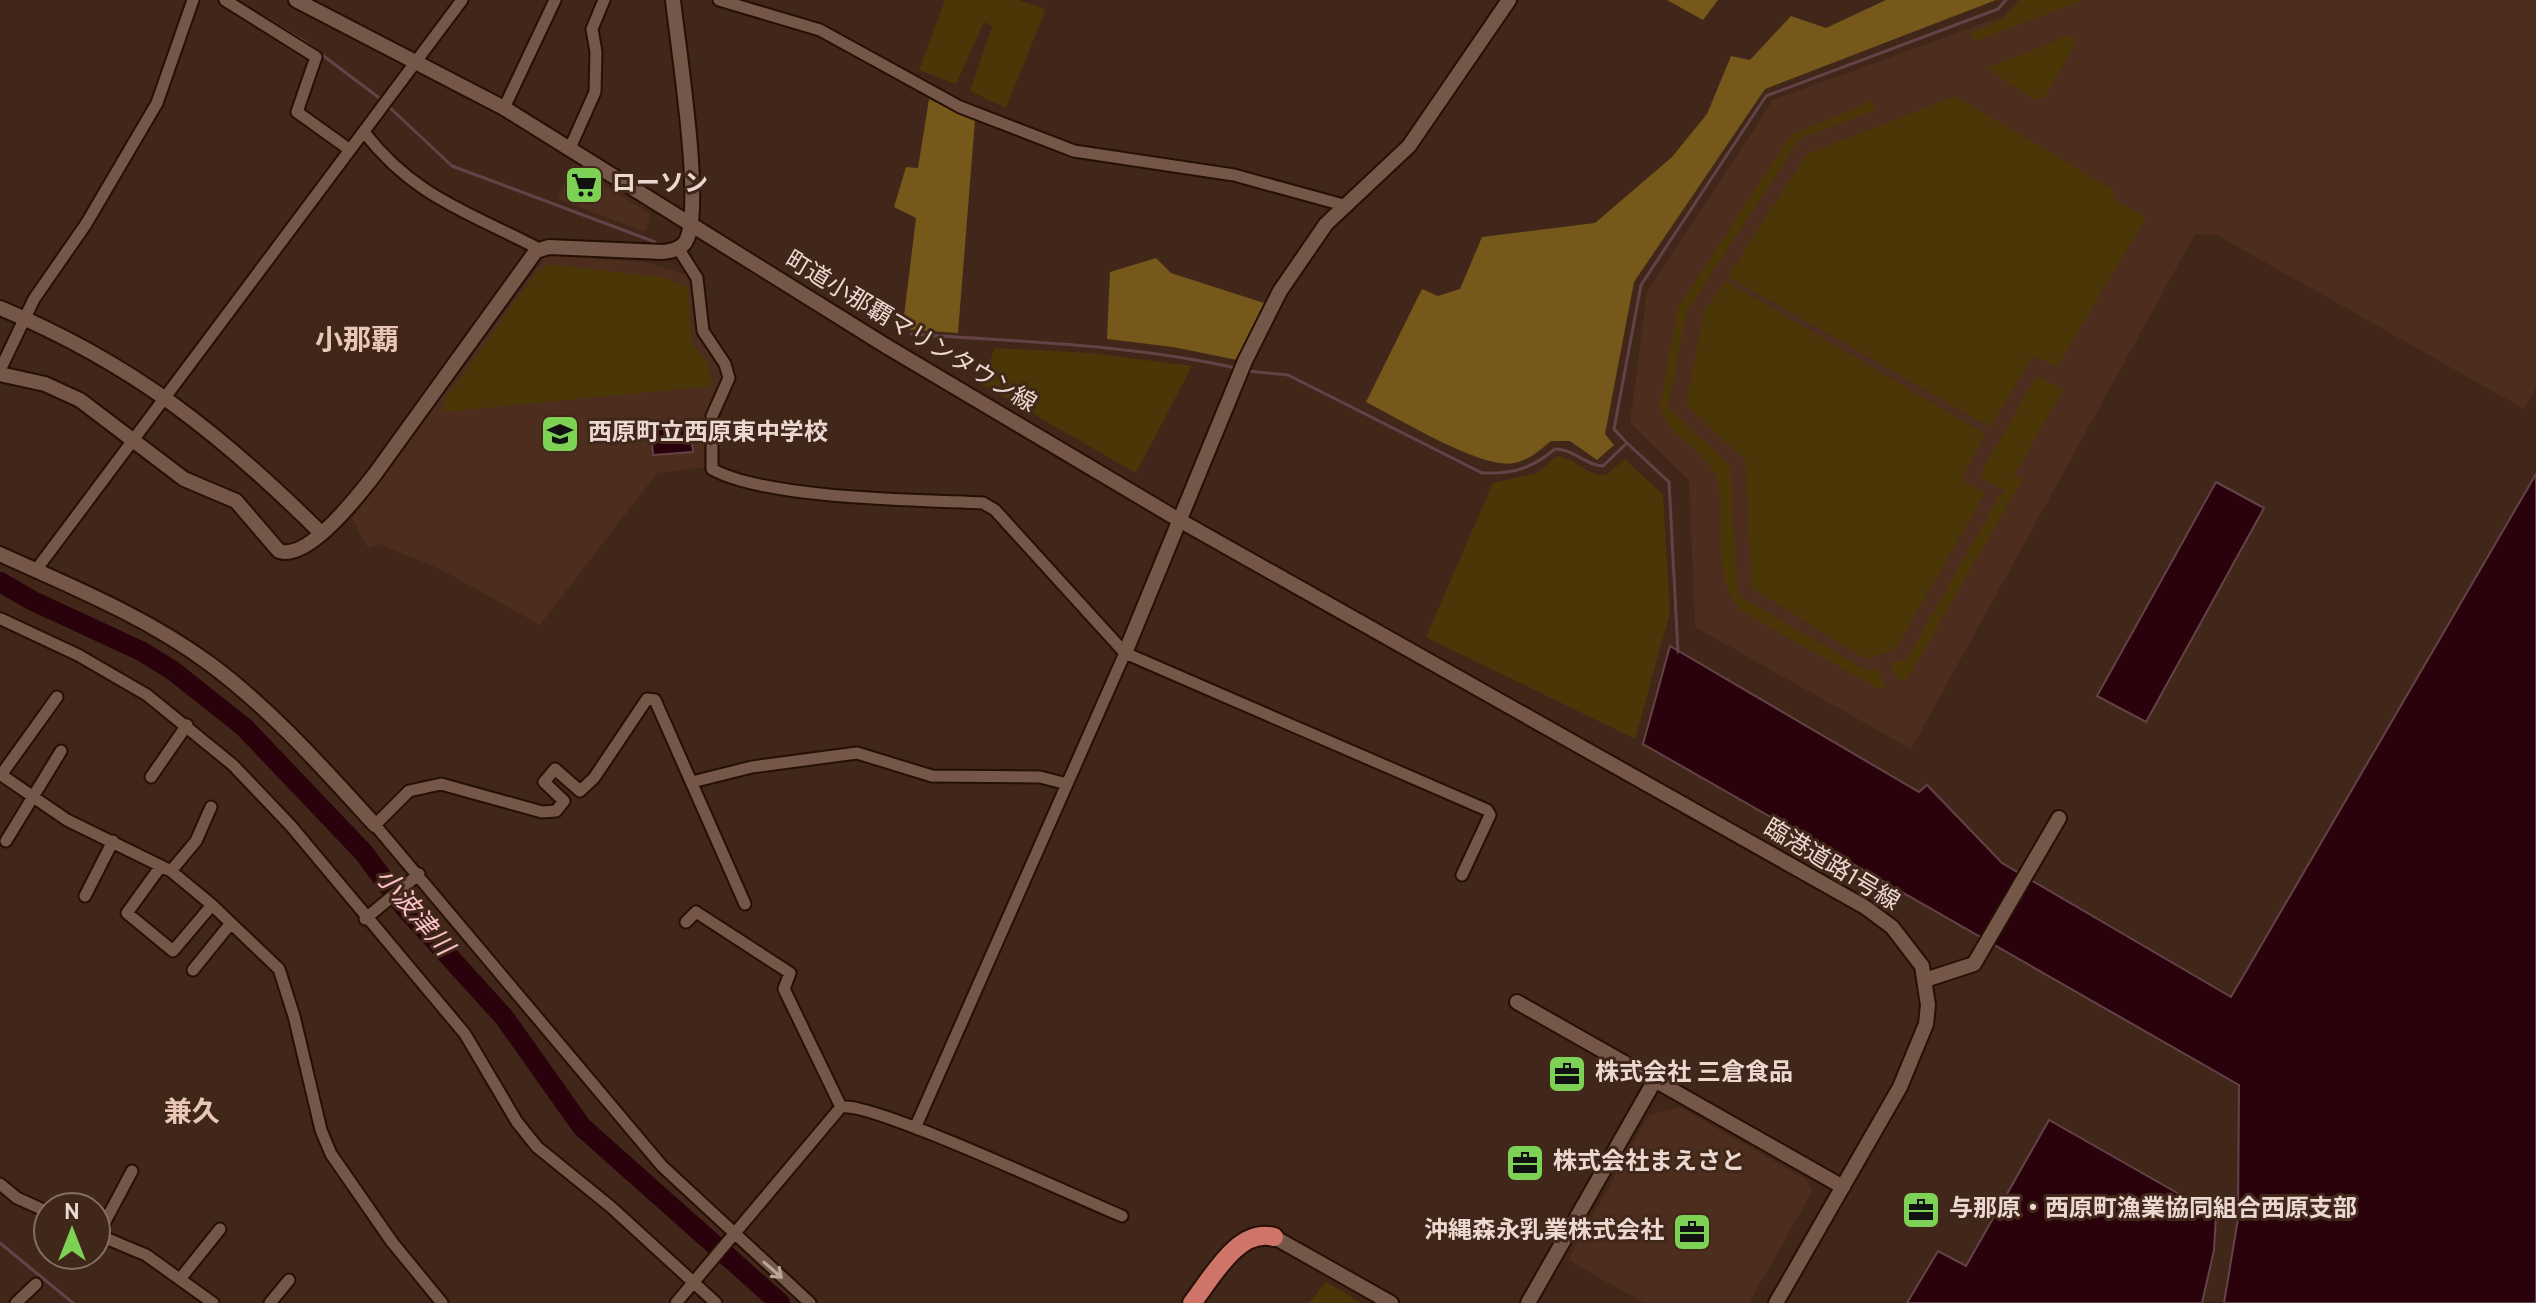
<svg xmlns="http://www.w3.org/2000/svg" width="2536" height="1303" font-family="Overpass,'Noto Sans JP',sans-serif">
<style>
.built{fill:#4d2d1d}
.green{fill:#4b3608}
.forest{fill:#75581a}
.water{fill:#2a020c;stroke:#644247;stroke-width:2}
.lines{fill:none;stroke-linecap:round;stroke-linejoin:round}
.stream{stroke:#644247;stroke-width:3}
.river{stroke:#2a020c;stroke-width:20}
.minor-casing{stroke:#260f04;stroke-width:15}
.tertiary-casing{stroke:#260f04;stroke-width:18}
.trunk-casing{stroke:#260f04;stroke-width:22}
.minor{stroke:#745749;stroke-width:11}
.tertiary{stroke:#745749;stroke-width:14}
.trunk{stroke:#ce7468;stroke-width:18}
.oneway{stroke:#bba59b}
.labels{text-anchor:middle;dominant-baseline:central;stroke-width:6;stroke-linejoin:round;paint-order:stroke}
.poi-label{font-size:24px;font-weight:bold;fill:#ebd9d1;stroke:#41271a;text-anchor:start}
.street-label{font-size:24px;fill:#ebd9d1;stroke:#41271a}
.water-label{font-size:26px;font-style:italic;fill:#fdc1c9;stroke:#41271a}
.quarter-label{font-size:28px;font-weight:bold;fill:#e9c7b7;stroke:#41271a}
</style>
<rect width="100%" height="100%" fill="#41271a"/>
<!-- built -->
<path class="built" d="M2018,0H2536V388L2524,409L2217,235L2195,234L1911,749L1695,627L1689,480L1630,423L1647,292L1773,100L2003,16Z
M572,164L650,214L646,232L558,199Z
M546,255L644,262L689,275L698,330L723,367L724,384L707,416L705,467L657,473L540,625L440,569L379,544L368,548L352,518Z
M1680,1107L1807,1180L1812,1192L1749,1303H1644L1568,1260L1649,1115Z"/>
<!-- green -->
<path class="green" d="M945,0H1018L1046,9L1006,108L970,91L992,27L984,22L956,84L919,70Z
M2020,0H2084L1976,41L1970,33L2004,18Z
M2070,35L2076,42L2044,98L2033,99L1986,68Z
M1956,96L2115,191L2113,199L2146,217L2058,366L2032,356L1990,427L1728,276L1807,154Z
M1871,101L1876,110L1799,139L1687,311L1668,407L1730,466L1738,595L1866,670L1878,668L1885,688L1879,689L1743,612C1709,577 1727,526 1718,483C1710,449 1667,439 1660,406L1678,308L1785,144L1793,134Z
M550,264L662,277L688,287L691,342L708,364L712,386L445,412L444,401L535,274Z
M1726,281L1985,434L1961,479L1985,493L1895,650L1865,659L1752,588L1745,460L1686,405L1704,311Z
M995,348L1091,353L1192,366L1136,473L981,384Z
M2037,376L2063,389L2014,475L2022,480L1907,680L1897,679L1891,663L1907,659L1999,496L2005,491L1979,476Z
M1557,456C1577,458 1585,476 1606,475L1625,459L1663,495L1670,613L1635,739L1426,637L1493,483L1537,473Z
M1326,1282L1361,1303H1309Z"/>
<!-- forest -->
<path class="forest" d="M1667,0H1718L1703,20Z
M1886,0H1996L1765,89L1634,282L1605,434L1614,445L1597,460L1570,441H1551C1539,451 1529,460 1514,463C1482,470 1398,418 1366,402L1422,289L1438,296L1460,289L1482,237L1595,223L1672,157L1707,114L1731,56L1750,60L1791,16L1826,28Z
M929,99L975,120L958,333L903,329L894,325L904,316L916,218L894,207L906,167L918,168Z
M1156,258L1171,273L1264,303L1237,360L1173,347L1107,339L1110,272Z"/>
<!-- water -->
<path class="water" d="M690,426L693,452L653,455L651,430Z
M2536,474V1303H2224L2238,1219L2239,1085L1643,744L1670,646L1919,792L1927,785L2002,863L2231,997Z
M2216,482L2264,508L2146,722L2097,696Z
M2049,1120L2216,1215L2214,1250L2202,1303H1907L1938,1251L1966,1266Z"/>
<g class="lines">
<!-- stream -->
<path class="stream" d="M257,13L305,42L382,100
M387,105L452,166L655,242
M911,334C1020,342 1129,344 1236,368
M1248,371L1288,375L1482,473C1513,474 1531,469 1555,449C1574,449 1584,465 1603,466L1627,443L1669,482L1678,652
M1627,443L1614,429L1641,285L1766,96L1998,9L2006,0
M0,1243L73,1303"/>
<!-- river -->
<path class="river" d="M0,582L33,601L141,651L172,670L244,727L364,853L404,907L504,1017L582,1127L780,1303"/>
<!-- minor casing -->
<g class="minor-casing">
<path id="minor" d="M225,0L316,57L297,112L350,150
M719,0L820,30L960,107L1074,151L1234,175L1347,206
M504,108L555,0
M364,132C415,198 469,212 539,249
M570,148L595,92L596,52L592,29L604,0
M678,248L697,278L703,331L725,364L729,378L712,416V469C765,499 919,500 983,503L995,510L1125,653L1487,810L1490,815L1462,875
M0,370L34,299L86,224L157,103L193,0
M36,570L462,0
M1,619L78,655L147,695L233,765L291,826L465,1034L517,1122L537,1147L611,1207L716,1303
M0,774L67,820L171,871L212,905L279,969L294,1016L321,1130L331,1154L392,1242L442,1303
M1,775L57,697
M151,777L187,725
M692,782L752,767L857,753L932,776L1040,777L1067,784
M6,841L61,751
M161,866L127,913L173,951L212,905
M171,871L196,841L211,807
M85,896L113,841
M745,904L655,700L647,699L594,778L580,791L555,769L544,782L564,801L556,811L542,812L441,784L409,791L375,825L662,1166L810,1303
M365,919L419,874
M686,922L696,912L790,973L784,989L841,1107
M193,970L231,923
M915,1128L1125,653
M0,1184L17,1198L48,1212
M96,1234L146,1255L213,1303
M98,1235L132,1171
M180,1279L220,1229
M16,1303L36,1284
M270,1303L289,1280
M676,1303L841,1107C872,1101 1078,1198 1122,1216"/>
</g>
<!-- tertiary casing -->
<g class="tertiary-casing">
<path id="tertiary" d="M296,0L504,108L886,346L1179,520L1865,907L1892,927L1922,966L1928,1005L1926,1024L1900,1087L1776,1303
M0,308C132,363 220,433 321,533
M0,374L45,384L80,400L184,479L236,501L279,551C308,561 358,496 375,474L536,251L549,247L662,252C672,251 683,249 687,239C703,202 678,47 673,0
M0,554C72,587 145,616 210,664C272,710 322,767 375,825
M1125,653L1245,361L1280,291L1326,224L1409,146L1509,0
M1925,980L1974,964L2059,818
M1517,1002L1843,1187
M1274,1237L1391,1303
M1528,1303L1655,1080"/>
</g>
<!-- trunk casing -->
<g class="trunk-casing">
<path id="trunk" d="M1192,1303C1212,1278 1238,1227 1274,1237"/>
</g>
<!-- minor -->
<use href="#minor" class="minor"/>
<!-- tertiary -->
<use href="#tertiary" class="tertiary"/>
<!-- trunk -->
<use href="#trunk" class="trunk"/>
</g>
<!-- one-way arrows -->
<defs><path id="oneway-shaft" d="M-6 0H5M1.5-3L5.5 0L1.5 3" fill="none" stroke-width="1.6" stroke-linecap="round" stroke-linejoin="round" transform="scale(2)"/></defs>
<use class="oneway" href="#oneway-shaft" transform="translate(773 1270) rotate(41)"/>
<!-- icons -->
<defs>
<g id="supermarket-square" transform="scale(2)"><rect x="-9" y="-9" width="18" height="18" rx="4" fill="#7dd154" stroke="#41271a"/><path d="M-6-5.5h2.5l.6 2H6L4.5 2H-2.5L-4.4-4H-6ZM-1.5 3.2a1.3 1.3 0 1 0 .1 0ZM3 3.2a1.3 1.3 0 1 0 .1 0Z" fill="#111"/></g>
<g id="school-square" transform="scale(2)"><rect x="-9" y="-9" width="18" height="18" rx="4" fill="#7dd154" stroke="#41271a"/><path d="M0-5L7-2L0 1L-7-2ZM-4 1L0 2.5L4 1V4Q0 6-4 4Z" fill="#111"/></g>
<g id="office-square" transform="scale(2)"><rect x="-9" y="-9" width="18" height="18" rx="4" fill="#7dd154" stroke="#41271a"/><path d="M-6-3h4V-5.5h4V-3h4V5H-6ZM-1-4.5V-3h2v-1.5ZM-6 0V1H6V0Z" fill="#111"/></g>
</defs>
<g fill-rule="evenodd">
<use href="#supermarket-square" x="584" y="185"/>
<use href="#school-square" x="560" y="434"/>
<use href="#office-square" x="1567" y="1074"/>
<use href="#office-square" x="1525" y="1163"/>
<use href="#office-square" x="1921" y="1210"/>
<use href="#office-square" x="1692" y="1232"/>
</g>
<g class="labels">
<!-- poi labels -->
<g class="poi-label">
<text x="612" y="185">ローソン</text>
<text x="588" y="434">西原町立西原東中学校</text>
<text x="1595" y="1074">株式会社 三倉食品</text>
<text x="1553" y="1163">株式会社まえさと</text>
<text x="1949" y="1210">与那原・西原町漁業協同組合西原支部</text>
<text x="1664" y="1232" text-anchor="end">沖縄森永乳業株式会社</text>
</g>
<!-- street labels -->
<g class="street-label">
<text transform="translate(910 333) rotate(31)">町道小那覇マリンタウン線</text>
<text transform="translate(1831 866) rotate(31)">臨港道路1号線</text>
</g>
<!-- water labels -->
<g class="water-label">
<text transform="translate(413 913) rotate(50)">小波津川</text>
</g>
<!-- quarter labels -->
<g class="quarter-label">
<text x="357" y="342">小那覇</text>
<text x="192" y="1114">兼久</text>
</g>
</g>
<!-- north arrow -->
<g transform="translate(72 1231)"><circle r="38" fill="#41271a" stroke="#856e63" stroke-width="2"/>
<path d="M0-6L14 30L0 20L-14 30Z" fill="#7dd154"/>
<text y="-12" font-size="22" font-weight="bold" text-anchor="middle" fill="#ebd9d1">N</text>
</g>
</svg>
